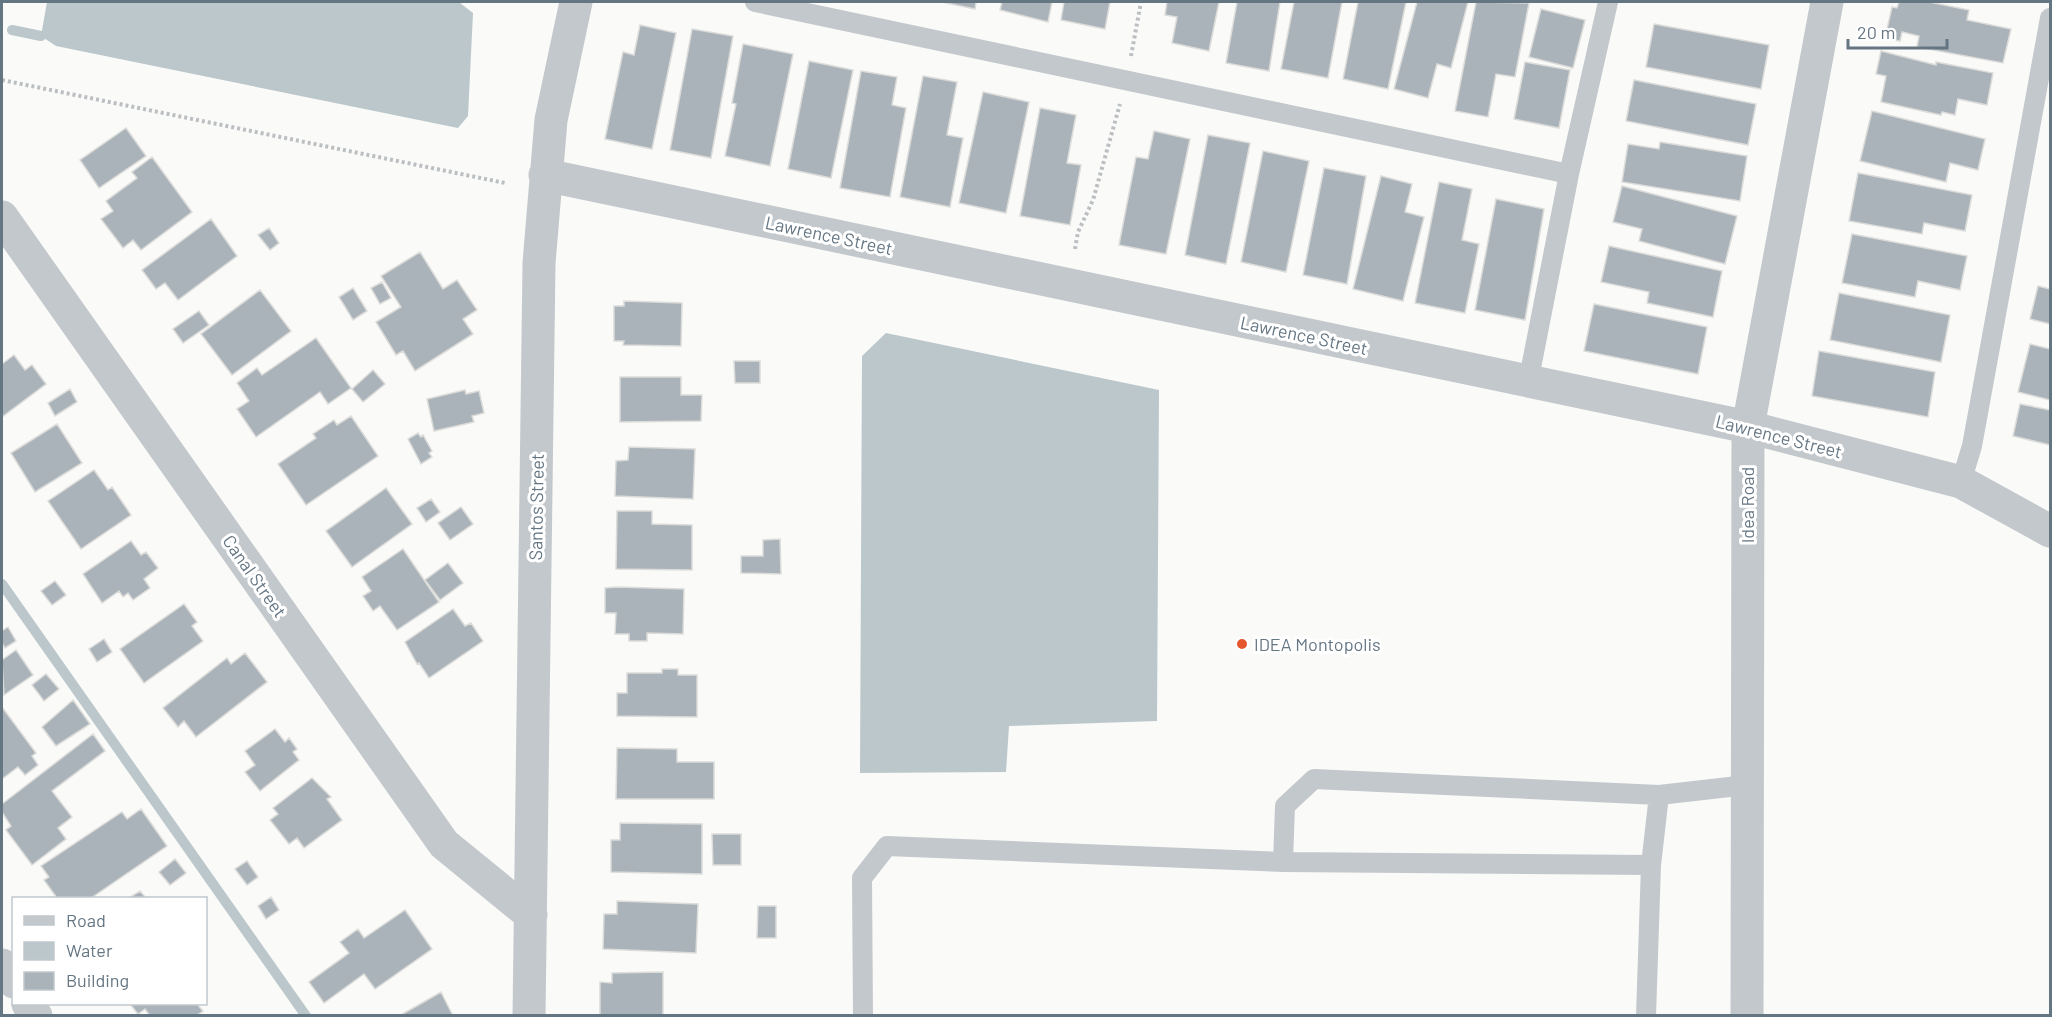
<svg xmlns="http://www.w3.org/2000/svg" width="2052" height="1017" font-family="Barlow,sans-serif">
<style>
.water{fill:#bbc7cb}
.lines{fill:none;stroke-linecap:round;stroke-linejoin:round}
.stream{stroke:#bbc7cb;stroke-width:10}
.building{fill:#aab3b9;stroke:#dcdcda;stroke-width:1.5}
.path{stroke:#bbbfc2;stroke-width:4;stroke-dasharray:3 3;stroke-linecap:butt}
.service{stroke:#c3c8cc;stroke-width:20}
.minor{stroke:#c3c8cc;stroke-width:33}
.poi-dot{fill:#e4572e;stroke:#fff;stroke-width:2}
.labels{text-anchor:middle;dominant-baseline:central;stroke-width:6;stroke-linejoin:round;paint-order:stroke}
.street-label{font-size:18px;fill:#657683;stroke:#fff}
.poi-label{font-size:18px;fill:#657683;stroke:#fff;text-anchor:start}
</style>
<rect width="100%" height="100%" fill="#fafaf8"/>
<!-- water -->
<path class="water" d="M47,2L460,3L473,13L468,116L458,128L56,46L41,36Z
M886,333L1159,390L1157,721L1009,726L1006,772L860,773L862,356Z"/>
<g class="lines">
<!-- stream -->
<path class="stream" d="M12,30L41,36
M2,584L306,1016"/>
</g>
<!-- building -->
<path class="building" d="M942,2H976L975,9Z
M1002,2H1052L1048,22L1000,10Z
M1064,2H1110L1105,29L1061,20Z
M1167,2H1219L1209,51L1172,43L1177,17L1165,15Z
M1237,2H1280L1269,71L1226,63Z
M1294,2H1342L1328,78L1281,69Z
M1358,2H1406L1388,89L1343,79Z
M1417,2H1468L1451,68L1437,64L1428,98L1394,89Z
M1476,2L1529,3L1515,77L1496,74L1488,117L1455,111Z
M1899,2H1929L1969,10L1967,20L2011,29L2003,63L1917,47L1919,36L1902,32L1900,41L1885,38L1892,7L1897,8Z
M1541,9L1585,20L1573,68L1529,57Z
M1654,24L1769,45L1761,89L1646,67Z
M640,25L676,33L652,149L605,139L623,52L634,55Z
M692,29L733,36L711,158L670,150Z
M743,44L793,54L770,166L725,156L736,104L732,103Z
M1881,51L1936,65V62L1993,73L1987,105L1958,99L1955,115L1942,112L1941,115L1881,102L1886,76L1876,74Z
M809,61L853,70L831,178L788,169Z
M1525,62L1570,70L1559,128L1514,119Z
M861,71L897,77L892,105L906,108L890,197L840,188Z
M923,76L957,82L947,135L963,138L950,207L900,197Z
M1634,80L1756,104L1748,145L1626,121Z
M983,92L1029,102L1006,213L959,203Z
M1040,108L1076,115L1067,163L1081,165L1070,225L1020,216Z
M1872,111L1985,139L1978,170L1950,163L1946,182L1860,161Z
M126,128L146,156L99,188L80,160Z
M1154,131L1190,139L1166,254L1119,245L1136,157L1148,159Z
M1208,135L1250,143L1226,264L1185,255Z
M1660,142L1747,156L1740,201L1622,182L1628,144L1659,149Z
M1263,151L1309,161L1286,272L1241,262Z
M152,157L192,212L141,250L133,240L123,248L101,219L113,211L106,201L137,178L132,172Z
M1324,168L1366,176L1347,284L1303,275Z
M1858,173L1972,195L1965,231L1924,223L1922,234L1849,221Z
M1381,176L1412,184L1405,212L1424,217L1403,301L1353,289Z
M1439,182L1472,189L1462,240L1479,244L1465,313L1415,303Z
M1622,186L1737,216L1725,264L1639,241L1642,229L1613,222Z
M1496,199L1544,209L1525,320L1475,310Z
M211,219L237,256L178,300L165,283L156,289L142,270Z
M269,228L279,243L270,250L258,235Z
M1852,234L1967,256L1960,290L1918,281L1915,297L1842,283Z
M1609,246L1722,271L1713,317L1647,303L1649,292L1601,282Z
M420,252L443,289L457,280L477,310L463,319L473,334L415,371L403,351L396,355L376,322L401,307L381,276Z
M382,282L391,298L380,304L371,288Z
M2038,286L2050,289V324L2030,319Z
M353,288L367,311L353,320L339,297Z
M260,290L291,331L232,375L201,334Z
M1839,293L1950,315L1941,362L1830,340Z
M624,301L682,303L681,346L623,345L624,341H614V306H624Z
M1594,304L1707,327L1698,374L1584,351Z
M199,311L209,325L183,343L173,329Z
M316,338L351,388L328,404L320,392L256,437L237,409L249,401L237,383L257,368L262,375Z
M2030,344L2050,349V400L2018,392Z
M1819,351L1935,372L1928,417L1812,396Z
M14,355L25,370L32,365L46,384L2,417V364Z
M734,361H760V383H735Z
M373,370L385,384L363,402L352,389Z
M620,377H681V395H702L701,421L620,422Z
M70,389L77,402L55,416L48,403Z
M465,390L466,394L479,391L484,413L472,416L474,422L434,431L427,399Z
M2020,404L2050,410V445L2013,436Z
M351,416L378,456L306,505L278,464L316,438L313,434L334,420L337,425Z
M57,424L82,463L35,492L11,453Z
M418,433L421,437L423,435L432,451L429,453L432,457L421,464L408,439Z
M629,447L695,449L693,499L615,496L616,461L628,460Z
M94,470L108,490L112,487L131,515L81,549L48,501Z
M386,488L412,524L352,567L326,531Z
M431,499L440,512L426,522L417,508Z
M461,507L473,524L450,540L438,523Z
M617,511H652V524L692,525V570L616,569Z
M780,539L781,574L741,573V556H763V540Z
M131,541L141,555L146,552L158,568L144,579L150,588L133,600L128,593L123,597L119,591L102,603L83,574Z
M403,549L439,602L397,630L380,606L373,611L363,596L371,591L362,577Z
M448,563L463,583L440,600L425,580Z
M55,581L66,595L52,605L41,591Z
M616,587L684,589L683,634L647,633V641H629V634H615L616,613H605V588Z
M184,604L197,622L192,626L203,641L144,683L120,649Z
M453,609L465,626L471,623L483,641L429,678L419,663L417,664L405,642Z
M8,627L16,641L5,648L2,643V631Z
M104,639L112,652L97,662L89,649Z
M16,650L33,675L4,695L2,660Z
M245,653L267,682L196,737L184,721L178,727L163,708L227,658L231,664Z
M662,669H678V675H697V717L617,716V693H627V673H662Z
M46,674L59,689L44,701L32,685Z
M73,700L90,724L56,746L42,727Z
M2,707L36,753L32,756L38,765L25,775L18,767L2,779Z
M275,729L285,742L289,738L297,749L293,752L299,760L260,791L245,772L255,765L245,751Z
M93,734L105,751L52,791L72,817L58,828L66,839L32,865L6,830L11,826L2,812V804Z
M617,748L677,749V762H714V799H616Z
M312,778L331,797L327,799L342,820L304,848L297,838L289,844L270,820L278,814L273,808Z
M141,809L167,846L91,898H57L44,880L49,877L41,866L122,812L127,819Z
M620,823L702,824V874L611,872V840H620Z
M712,834H741V865H713Z
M175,859L186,873L170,885L159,872Z
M247,861L258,877L247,885L235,869Z
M140,891L146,898H129Z
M271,897L279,910L266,919L258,906Z
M617,901L698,904L696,953L603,949L604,914H617Z
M758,906H776V938H757Z
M405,910L432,949L375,989L364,974L324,1003L309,982L349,953L340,942L358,929L364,938Z
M663,972V1016H600V982L612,983V973Z
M441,992L453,1016H399L422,1003Z
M130,1004H197L203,1011L196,1016H150L145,1009L138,1014Z"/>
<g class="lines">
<!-- path -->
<path class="path" d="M1131,56L1141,2
M2,80L505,183
M1075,249L1078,232L1093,200L1120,104"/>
<!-- service -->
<path class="service" d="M755,2L1569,174
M1528,383L1569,174L1608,2
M1961,482L1972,446L2050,18
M1283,862L1285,806L1314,779L1659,795
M863,1016L862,878L887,846L1283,862L1651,865
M1646,1016L1651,865L1659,795L1747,785"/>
<!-- minor -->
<path class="minor" d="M545,175L1748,427L1961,482L2050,531
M2,217L444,844L531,915
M2,965L14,982
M28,1004L36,1016
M529,1016L539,263L551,120L576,2
M1747,1016L1748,427L1827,2"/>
</g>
<!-- markers -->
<circle class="poi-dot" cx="1242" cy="644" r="6"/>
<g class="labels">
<!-- street labels -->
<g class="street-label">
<text transform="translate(829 235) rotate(12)">Lawrence Street</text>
<text transform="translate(1304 335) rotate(12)">Lawrence Street</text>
<text transform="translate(1779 436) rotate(14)">Lawrence Street</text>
<text transform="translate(1747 505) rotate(-90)">Idea Road</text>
<text transform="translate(536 507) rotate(-89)">Santos Street</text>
<text transform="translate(255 576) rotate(55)">Canal Street</text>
</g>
<!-- poi labels -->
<g class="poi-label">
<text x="1254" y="644">IDEA Montopolis</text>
</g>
</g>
<!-- border -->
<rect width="2052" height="1017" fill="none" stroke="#657683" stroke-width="6"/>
<!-- legend -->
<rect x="12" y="897" width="195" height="108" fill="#ffffff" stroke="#c1c8cd" stroke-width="1.5"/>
<rect x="24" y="916" width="30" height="9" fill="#c3c8cc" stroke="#c1c8cd" stroke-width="1.5"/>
<text x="66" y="927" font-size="18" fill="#657683">Road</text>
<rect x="24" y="942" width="30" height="18" fill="#bbc7cb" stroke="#c1c8cd" stroke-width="1.5"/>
<text x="66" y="957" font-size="18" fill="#657683">Water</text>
<rect x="24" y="972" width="30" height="18" fill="#aab3b9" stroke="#c1c8cd" stroke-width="1.5"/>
<text x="66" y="987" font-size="18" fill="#657683">Building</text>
<!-- scale -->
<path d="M1848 39v9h99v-9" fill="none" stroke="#657683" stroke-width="3"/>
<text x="1857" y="39" font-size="18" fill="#657683" stroke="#ffffff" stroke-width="4.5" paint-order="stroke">20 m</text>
</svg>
